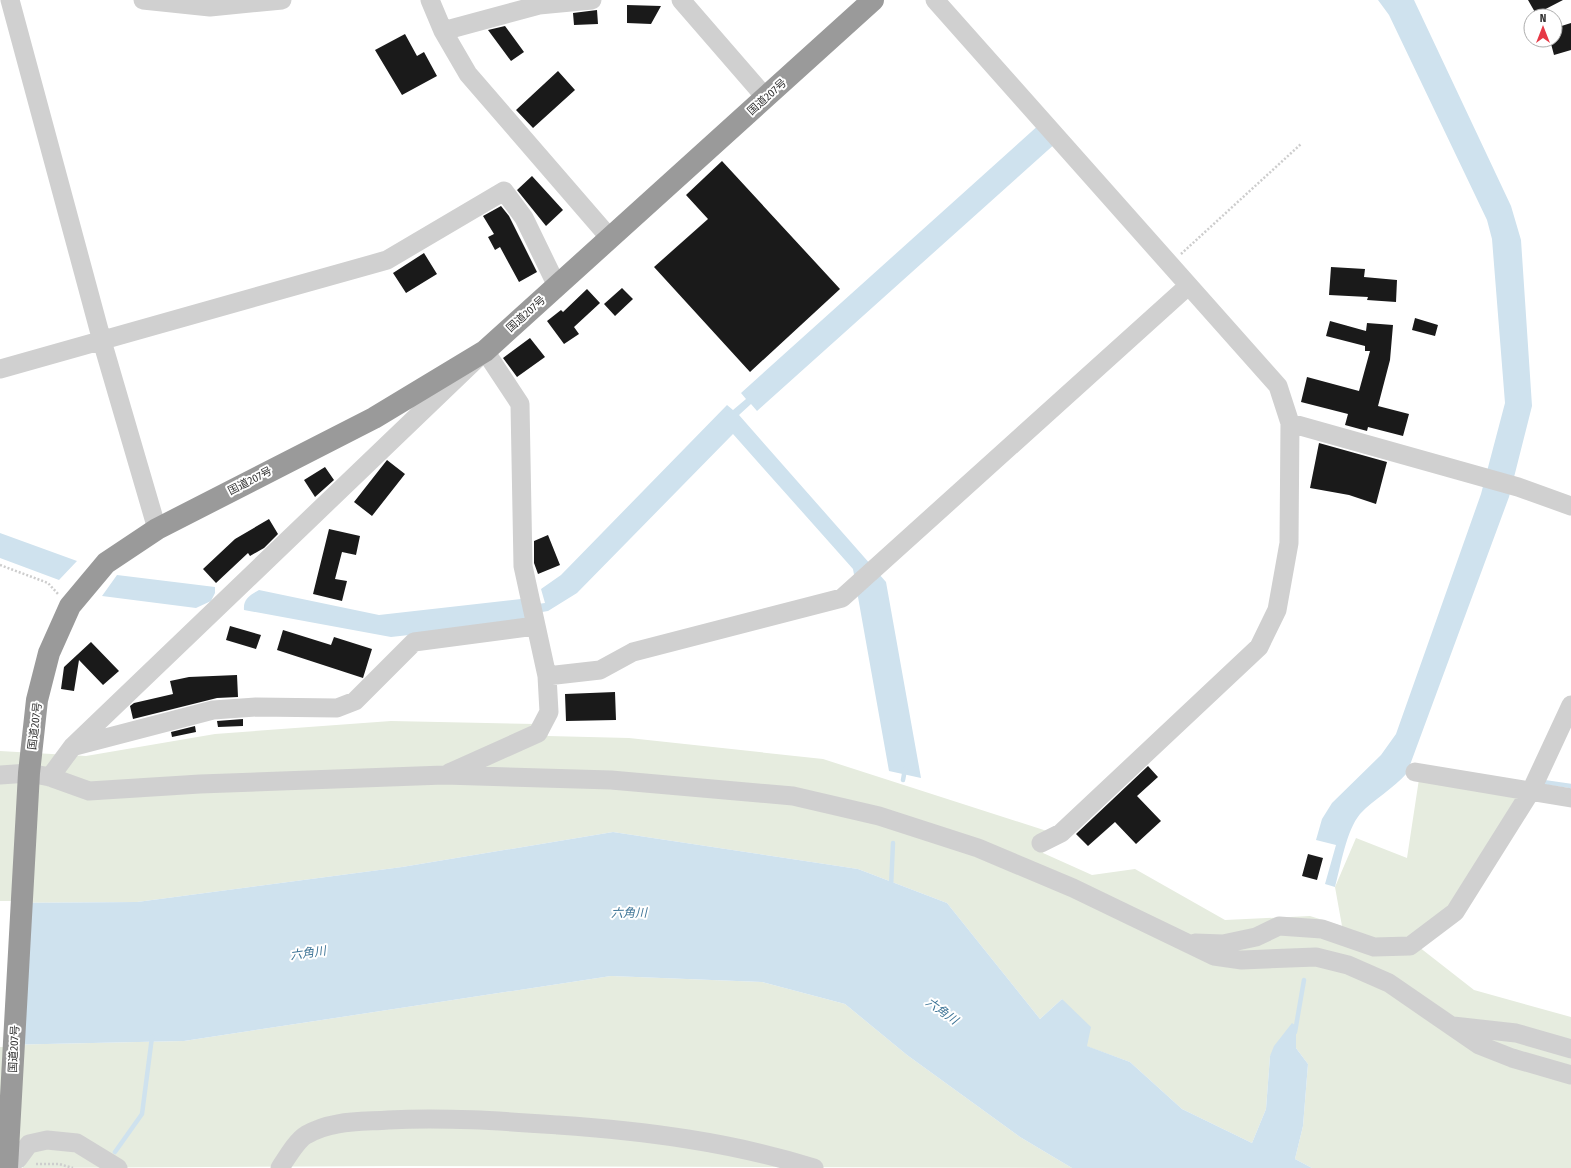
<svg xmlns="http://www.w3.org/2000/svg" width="1571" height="1168" font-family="'Fira Sans Condensed','Noto Sans JP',sans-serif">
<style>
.green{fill:#e6ecdf}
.water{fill:#cfe2ee}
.pier{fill:#fff}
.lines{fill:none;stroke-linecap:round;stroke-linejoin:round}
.stream{stroke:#cfe2ee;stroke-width:4.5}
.building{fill:#1a1a1a}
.path{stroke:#cdcdcd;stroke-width:2.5;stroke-dasharray:2 2;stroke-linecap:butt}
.minor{stroke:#d0d0d0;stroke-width:19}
.highway{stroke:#9a9a9a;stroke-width:22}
.labels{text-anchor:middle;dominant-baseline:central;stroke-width:4;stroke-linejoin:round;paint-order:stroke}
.street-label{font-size:11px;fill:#333;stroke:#fff}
.water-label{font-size:12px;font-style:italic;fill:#3f7597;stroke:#fff}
</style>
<rect width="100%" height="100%" fill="#fff"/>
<!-- green -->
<path class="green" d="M391,721L536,724L548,736L629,738L823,759L1050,832L1043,853L1092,875L1135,869L1225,920L1310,916L1342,926L1335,887L1356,838L1407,858L1419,779L1521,795L1453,901L1419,947L1474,990L1571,1017V1168H1312L1295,1159L1303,1126L1308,1064L1296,1048V1027L1270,1056L1266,1109L1252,1143L1182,1109L1130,1062L1086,1046L1062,999L1040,1019L947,903L858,869L613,832L402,867L137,902L0,903V751L86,756L215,734Z
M611,976L762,982L845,1004L907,1055L1020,1137L1072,1168L404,1166L23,1168V1146L0,1140V1045L184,1041Z"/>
<!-- water -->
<path class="water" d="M1378,0H1414L1511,206L1521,240L1532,406L1509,497L1407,773C1393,789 1374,799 1360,814C1346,831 1341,865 1335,887L1325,884L1336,845L1316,840L1322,819L1332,803L1381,755L1396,734L1481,494L1505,403L1492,239L1487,220L1389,15Z
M1041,123L1057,142L757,411L751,404L739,415L886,582L921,778L889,771L853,569L733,434L577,593L548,611L525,615L526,622L391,637L244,610C243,599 250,595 259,590L379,615L521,599L523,606L545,603L541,589L561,575L727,405L733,410L746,399L741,393Z
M0,533L77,561L59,580L0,558Z
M117,575L215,587V593L211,601L196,608L102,596Z
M613,832L858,869L947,903L1040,1019L1062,999L1091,1027L1087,1046L1130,1062L1182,1109L1252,1143L1266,1109L1270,1056L1274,1046L1292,1023L1296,1026V1048L1308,1064L1303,1126L1295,1159L1312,1168H1072L1020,1137L907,1055L845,1004L762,982L611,976L184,1041L0,1045V903L137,902L402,867Z"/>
<!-- pier -->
<path class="pier" d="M0,901H32L24,1047H0Z"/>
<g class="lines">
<!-- stream -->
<path class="stream" d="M903,780L905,769
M1542,783L1543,782L1571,786
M891,887L893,843
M1295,1032L1304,980
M115,1152L142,1114L152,1037"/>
</g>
<!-- building -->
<path class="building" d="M1528,0H1563L1536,14Z
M627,5L661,6L651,24L627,23Z
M597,10L598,24L574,25L573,13Z
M1571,23V50L1554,55L1550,40H1555V28Z
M505,26L524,52L511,61L488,30Z
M405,34L417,56L424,52L437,76L402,95L375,50Z
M558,71L575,90L533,128L516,110Z
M722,161L840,289L750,372L654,267L708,219L686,195Z
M532,176L563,210L546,226L517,190Z
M501,206L509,216L537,272L519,282L500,247L495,250L488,237L494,234L483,216Z
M424,253L437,274L406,293L393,273Z
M1331,267L1365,269L1364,277L1397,280L1396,302L1367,300L1368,297L1329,295Z
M622,288L633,299L615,316L604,304Z
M587,289L600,303L574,327L579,334L564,344L547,321L561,310L563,312Z
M1415,318L1438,325L1435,336L1412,330Z
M1330,321L1366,331L1367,323L1393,325L1390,360L1378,406L1409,414L1403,436L1368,427L1367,431L1345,425L1348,414L1301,402L1307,377L1359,391L1370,351H1365V346L1326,336Z
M530,338L545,357L517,377L503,358Z
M1319,443L1387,462L1376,504L1349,495L1310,488Z
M387,460L405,474L372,516L354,502Z
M325,467L334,480L315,497L304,480Z
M269,519L278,534L264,548L250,556L248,553L216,583L203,569L235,539Z
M329,529L360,536L356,555L342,552L335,579L347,581L342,601L313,594Z
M548,535L560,565L538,574L534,563V541Z
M230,626L261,635L256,649L226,640Z
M283,630L331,645L334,637L372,649L363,678L277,650Z
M91,642L119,671L103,685L79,660L74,691L61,689L64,667Z
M237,675L238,697L217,698L133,719L130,706L134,703L173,694L170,681L189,677Z
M615,692L616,720L566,721L565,694Z
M243,719V726L218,727L217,721Z
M195,726L196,732L172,737L171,732Z
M1148,766L1158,777L1137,796L1161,821L1136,844L1115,822L1088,846L1076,834Z
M1308,854L1323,858L1317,880L1302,876Z"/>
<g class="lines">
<!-- path -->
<path class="path" d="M1181,254L1301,144
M0,565L48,583L58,594
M36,1164H59L73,1168"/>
<!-- minor -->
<path class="minor" d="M10,0L102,341L157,529
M143,0L210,7L282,0
M430,0L443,31L468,74L609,237
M681,0L766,98
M935,0L1278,386L1290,423L1289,543L1277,610L1259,647L1061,833L1041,843
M443,31L539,5L592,0
M0,369L387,260L504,191L524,218L557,286
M1290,423L1518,487L1571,506
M547,676L600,670L633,652L842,598L1188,286
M75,746L213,710L256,707L337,708L355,701L414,642L535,626
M1415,772L1571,798
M0,775L29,773L50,777L89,791L200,784L444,775L611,780L793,796L879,816L978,848L1073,888L1214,956L1242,960L1316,957L1348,965L1389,983L1479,1045L1512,1058L1571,1075
M50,777L73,746L485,351L520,404L523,566L547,676L549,712L538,733L449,773
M1195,943L1223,944L1256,937L1279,926L1322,929L1374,947L1410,946L1455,912L1531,791L1571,705
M1453,1026L1516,1033L1571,1049
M0,1163L18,1159L29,1144L47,1140L77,1143L118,1168
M280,1168C286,1159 297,1140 306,1135C331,1120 361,1122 388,1120C445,1117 501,1121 558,1125C645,1131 731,1142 814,1168"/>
<!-- highway -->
<path class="highway" d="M7,1168L29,773L37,700L49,653L70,606L106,563L157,529L374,418L485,351L873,0"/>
</g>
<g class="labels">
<!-- street labels -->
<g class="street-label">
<text transform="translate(767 97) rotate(-42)">国道207号</text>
<text transform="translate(526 314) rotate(-42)">国道207号</text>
<text transform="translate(250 481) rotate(-27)">国道207号</text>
<text transform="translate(35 726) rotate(-83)">国道207号</text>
<text transform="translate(14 1049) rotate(-87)">国道207号</text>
</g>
<!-- water labels -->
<g class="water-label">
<text transform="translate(629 913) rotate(-1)">六角川</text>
<text transform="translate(308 953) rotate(-8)">六角川</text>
<text transform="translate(942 1011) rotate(36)">六角川</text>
</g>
</g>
<!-- north arrow -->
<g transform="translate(1543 28)"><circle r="19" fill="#ffffff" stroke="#adadad"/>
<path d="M0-3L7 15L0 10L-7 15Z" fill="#e63946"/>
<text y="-6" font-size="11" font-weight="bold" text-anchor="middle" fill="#333333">N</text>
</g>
</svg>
